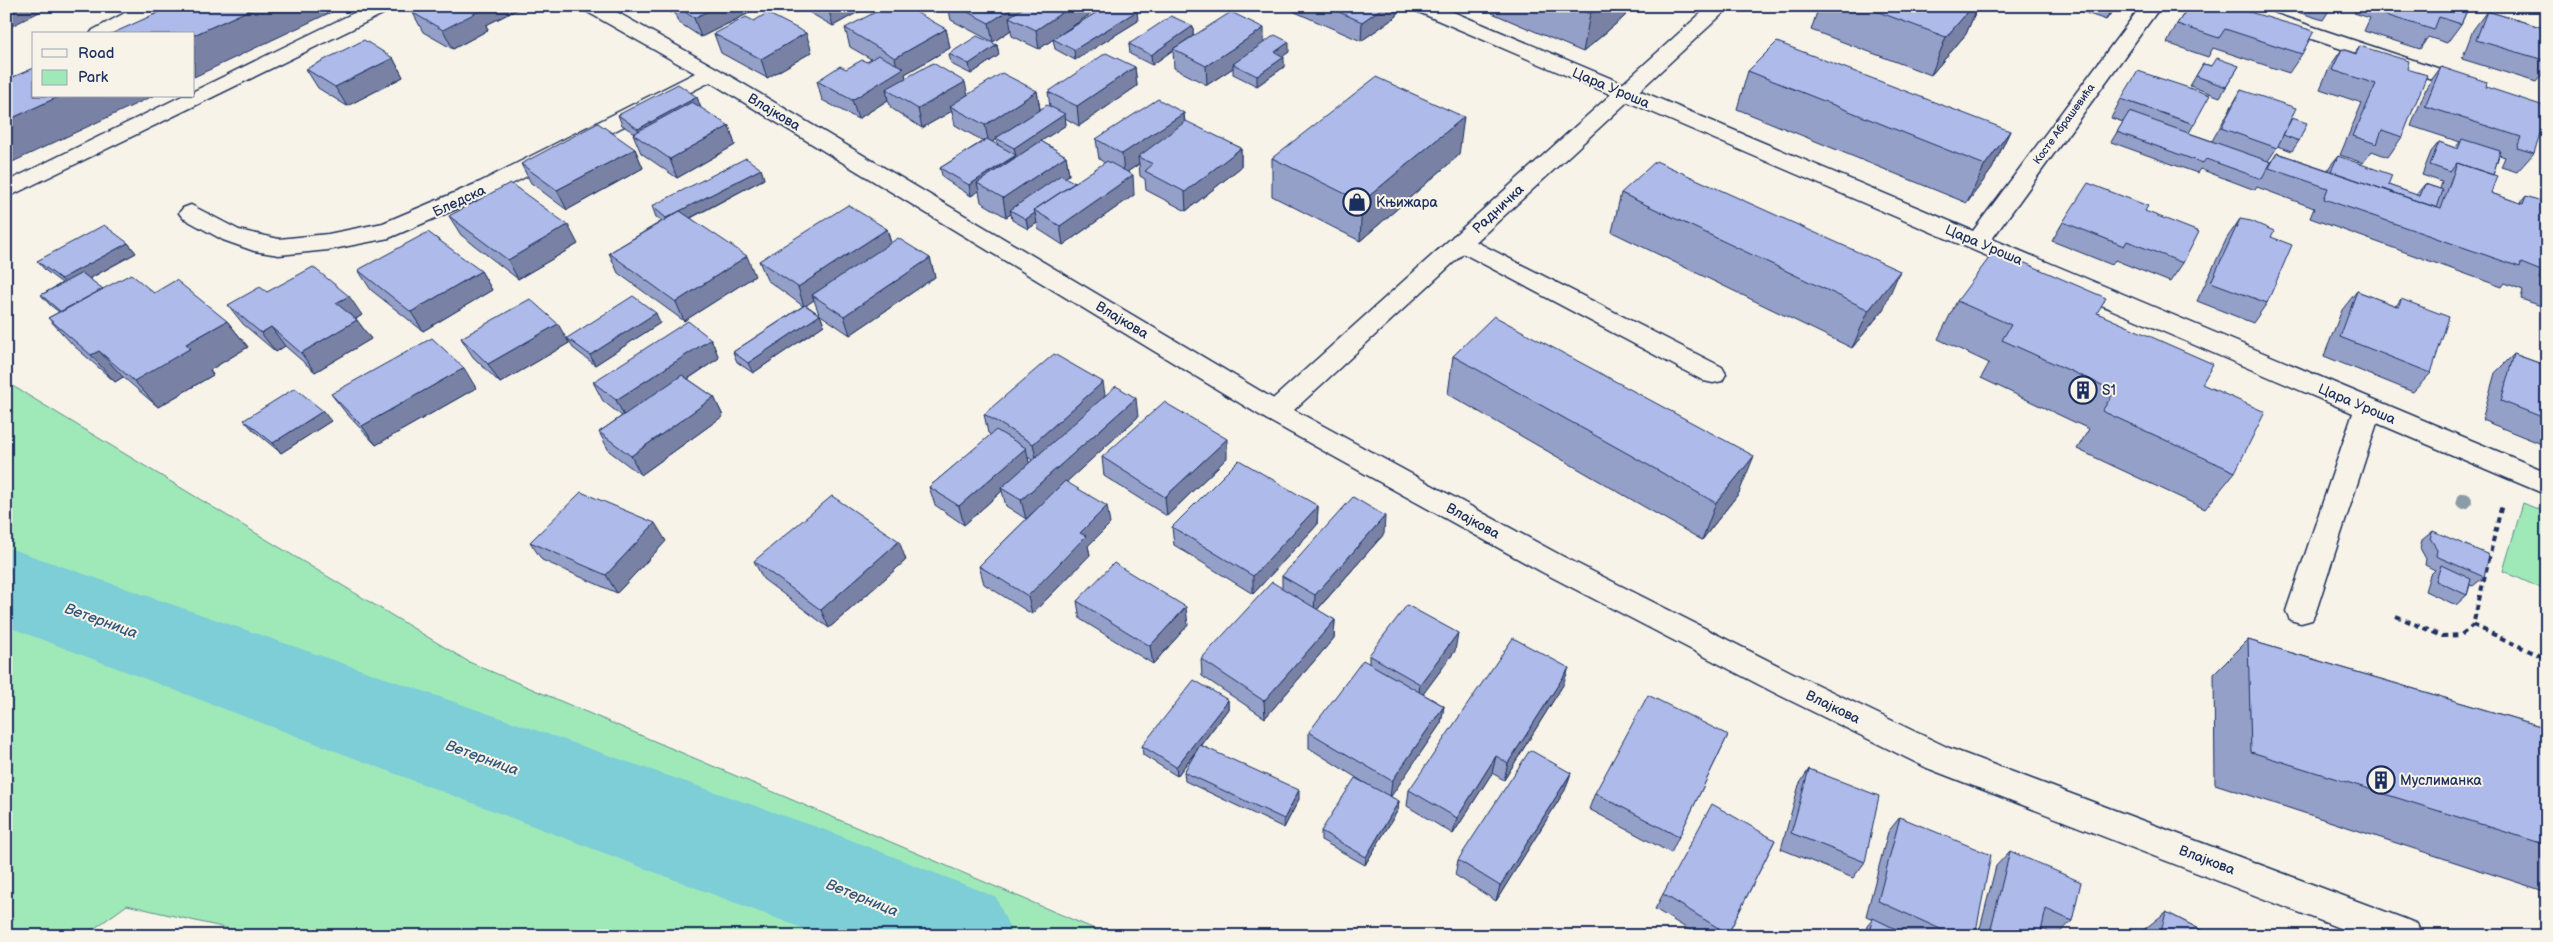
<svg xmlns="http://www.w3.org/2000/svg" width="2553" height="942" font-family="'Balsamiq Sans',sans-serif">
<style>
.green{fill:#9fe9b8;stroke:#5d8c8b}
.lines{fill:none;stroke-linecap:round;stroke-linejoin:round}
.river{fill:#7dced6;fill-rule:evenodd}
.minor-casing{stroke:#1b2f5e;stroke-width:3}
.major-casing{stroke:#1b2f5e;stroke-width:3}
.path{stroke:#1b2f5e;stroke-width:4;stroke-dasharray:5.5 4.5;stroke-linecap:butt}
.minor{fill:#f7f3e8;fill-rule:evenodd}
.major{fill:#f7f3e8;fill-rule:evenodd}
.tree{fill:#8c9ca6}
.wall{fill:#95a0c9;stroke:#1b2f5e;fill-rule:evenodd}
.shaded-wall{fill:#7982a4;stroke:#1b2f5e}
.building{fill:#adbaea;stroke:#1b2f5e}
.labels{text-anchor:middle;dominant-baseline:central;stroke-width:4;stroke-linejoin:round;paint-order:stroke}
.far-street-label{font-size:11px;fill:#1b2f5e;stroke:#f7f3e8}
.street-label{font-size:14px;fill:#1b2f5e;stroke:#f7f3e8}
.poi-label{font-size:14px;fill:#1b2f5e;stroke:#f7f3e8;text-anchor:start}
.water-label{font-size:15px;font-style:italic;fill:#34577c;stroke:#f7f3e8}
</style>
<rect width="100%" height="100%" fill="#f7f3e8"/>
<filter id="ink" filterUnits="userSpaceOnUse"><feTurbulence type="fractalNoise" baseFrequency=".02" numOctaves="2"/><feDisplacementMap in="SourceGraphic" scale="10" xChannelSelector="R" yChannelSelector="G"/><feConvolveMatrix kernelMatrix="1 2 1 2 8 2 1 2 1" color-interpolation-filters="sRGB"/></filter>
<g filter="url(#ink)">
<!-- green -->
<path class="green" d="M6,382L469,662L1111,936H260L127,905L84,936H6Z
M2523,503L2547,513V591L2503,571Z"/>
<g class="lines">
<!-- river -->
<path class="river" d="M6,547L828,831L996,897L1013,936H823L6,626Z"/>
<!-- minor casing -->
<g class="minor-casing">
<path id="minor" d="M138,6H164L161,10L116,34H90L93,30Z
M368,6H394L391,10L6,198V182L182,96H194V91Z
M581,6H606L718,69L1284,405L1288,412L1284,419L1275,422L1266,419L710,82L496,192L389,238L328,250L279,255L254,251L223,240L183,218L179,213L183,208L191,205L239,230L279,239L328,234L383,223L480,182L695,73L584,10Z
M1411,6H1439L1973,231L2141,6H2161L1992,239L2547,472V495L2377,423L2316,611L2312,620L2301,623L2290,620L2286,611L2353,413L1414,10Z
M2221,6H2251L2479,82L2483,86L2479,90L2472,92L2465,90L2224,10Z
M1461,234L1722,367L1726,374L1722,381L1713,383L1704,381L1453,248L1449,242L1453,236Z"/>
</g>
<!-- major casing -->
<g class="major-casing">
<path id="major" d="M1709,6H1731L1294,410L1562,556L1797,675L1949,748L2405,919L2417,924L2422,936H2360L1927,768L1775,693L1542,572L1266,419L1262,412L1266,405Z"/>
</g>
<!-- path -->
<path class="path" d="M2396,616L2442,636L2461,635L2473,625L2502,504
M2473,625L2547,659"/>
<!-- minor -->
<use href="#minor" class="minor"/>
<!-- major -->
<use href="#major" class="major"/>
</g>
<!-- trees -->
<circle class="tree" cx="2464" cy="501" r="8"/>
<!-- wall -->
<path class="wall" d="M427,6H519L520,8L486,25L488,30L453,49L423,32L413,13Z
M659,6H746L749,13L701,37L678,22L674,11L671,13Z
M798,6H869L833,26Z
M948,6H1102L1039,49L1012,36L1011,30L993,42L951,20Z
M1107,6H1142L1136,10L1137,11L1138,21L1075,60L1055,49L1053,39Z
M1295,6H1397V16L1361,41L1295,12Z
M1493,6H1627L1625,16L1583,52L1492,13Z
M1819,6H1978L1966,34L1931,75L1811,30Z
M2066,6H2116L2106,20Z
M2189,6L2302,54L2289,73L2213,48L2208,57L2167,43L2177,24Z
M2279,6H2332L2323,20Z
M2358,6H2469L2461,24L2447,43L2428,37L2420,49L2364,31L2370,18L2354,13Z
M2487,11L2547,29V69L2536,82L2462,59L2473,30Z
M1193,26V36L1264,43L1289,52L1283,56L1284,67L1257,86L1233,74V68L1207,85L1174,68L1173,50L1152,65L1130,54L1129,44Z
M845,28L946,29L950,48L905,74L906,78L968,95L1037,91L1040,109L1050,107L1048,92L1135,67L1137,86L1079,126L1065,118L1066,125L1041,141L1066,156L1069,175L1065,178L1075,183L1105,163L1099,159L1096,139L1184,113L1185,122L1241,148V167L1186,211L1146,190L1145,179L1140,176L1139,164L1127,172L1134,195L1063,245L1038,229L1037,223L1028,229L1012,220L1011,214L1006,217L981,202L979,191L971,196L943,178L940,168L983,141L955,125L952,111L922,128L891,108L888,100L858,119L822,100L817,81L867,62L871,59L850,47ZM996,139L998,145L992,142Z
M714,34L812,52L767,78L721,53Z
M997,45L999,55L971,74L951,64L949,54Z
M2360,46L2407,69L2402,137L2388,157L2372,151L2363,163L2340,155L2362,103L2320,89L2329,68L2342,49L2355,53Z
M393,58L403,77L347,106L318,88L306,69Z
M2203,64L2212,66H2239L2220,97L2190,86Z
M2441,67L2486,87L2534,153L2517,172L2501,167L2505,157L2499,155L2493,175L2491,193L2520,203L2526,196L2541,209L2547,211V308L2521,299L2523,290L2505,283L2502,287L2310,218L2314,208L2257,187L2255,190L2200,169L2197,173L2111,142L2123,122L2111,118L2121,99L2194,124L2189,133L2212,141L2230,109L2241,90L2292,118L2299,141L2292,151L2278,146L2268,161L2271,162L2277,153L2328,170L2330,166L2338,156L2388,185L2416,195L2425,184L2440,189L2442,182L2422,175L2431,152L2439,142L2455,148L2460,142L2411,126L2427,86Z
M1748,71L2010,131L1992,169L1967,203L1737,109Z
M697,97L700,108L729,126L735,145L677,178L641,153L633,134L634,133L622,125L618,115Z
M2547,145V160L2543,159Z
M635,149L643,168L567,210L531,183L521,164Z
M1459,155L1360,241L1272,196V158Z
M761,169L764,179L691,218L755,276L684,321L618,273L609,253L662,221L656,217L652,206Z
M1621,193L1883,310L1852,348L1612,232Z
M2145,211L2183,263L2170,282L2115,260L2112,265L2052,241L2063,222Z
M449,216L578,244L518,279L461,235Z
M2240,219L2271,237L2267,303L2253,323L2197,301L2227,238Z
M887,229L891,243L930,258L935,277L850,335L819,314L814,300L806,305L820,315L824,325L753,373L737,362L733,352L803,306L767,280L759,261Z
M128,243L136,253L89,279L103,289L154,293L227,321L248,347L210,370L213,375L158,407L123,377L115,382L73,345L48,318L59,312L50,305L41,295L62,283L46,271L37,261Z
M358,270L481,271L492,290L423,331L371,290Z
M2357,291L2396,306L2401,299L2431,373L2413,392L2324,356L2342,310Z
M267,292L362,315L356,319L371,339L315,372L285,346L276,352L243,324L228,305Z
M1957,301L2097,313L2202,384L2235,472L2205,509L2077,449L2089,429L1981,378L1989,363L1938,339Z
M660,323L595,365L573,348L567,338Z
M461,338L569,343L500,383L473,357Z
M711,339L719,358L688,379L714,397L723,416L641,475L609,451L599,432L622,416L603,401L593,382Z
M2514,354L2547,366V442L2544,445L2482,420L2495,373Z
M1453,356L1739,493L1702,540L1448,394Z
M476,388L376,445L346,413L331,394Z
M1105,395L1138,417L1066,482L1110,524L1088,546L1090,555L1032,614L984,584L979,566L1039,507L1026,519L1006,506L1002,491L964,525L935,505L929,487L991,435L988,433L984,414ZM1028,457L1032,460L1029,463Z
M244,420L331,421L281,453L253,430Z
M1102,457L1227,458L1167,516L1104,476Z
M1318,506L1317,525L1253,594L1174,545L1172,527Z
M2433,531L2484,577L2473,586L2470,585L2467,595L2456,605L2425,591L2430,575L2435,570L2425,565L2426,559L2420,548L2422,540Z
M1384,534L1317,610L1335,620L1334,638L1265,718L1202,676L1201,659L1282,588V576Z
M666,541L617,593L542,560L530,542Z
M906,560L829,628L763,579L754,561Z
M1077,601L1188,625L1153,664L1080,619Z
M2248,640L2547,728V892L2215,784L2214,674Z
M1455,651L1423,694L1444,706L1441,723L1390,797L1399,801L1398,810L1365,865L1321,840V831L1368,785L1309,748V732L1369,664V655Z
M1563,685L1504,780L1492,773L1453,834L1407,806L1409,790Z
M1228,700V709L1201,745L1299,799L1284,828L1185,781L1184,772L1198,749L1177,776L1143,755L1142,746Z
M1728,735L1671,853L1589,809L1595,793Z
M1809,769L1865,862L1853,878L1781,849L1799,785Z
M1571,773L1565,790L1496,901L1455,875L1458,860Z
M1900,817L1975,936H1864L1867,926L1873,919L1866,916L1888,832Z
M1775,840L1727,936H1699L1655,909L1663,894Z
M2010,851L2072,921L2056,936L2042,929L2040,936H1978L1996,866Z
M2166,912L2213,936H2140L2141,932Z"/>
<!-- shaded-wall -->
<path class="shaded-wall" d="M6,6H51L6,29Z
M258,6H344L194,77V35Z
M476,6H519L520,8L486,25L488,30L453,49L443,30Z
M669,6H672L674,11L671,13Z
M718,6H746L749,13L701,37L694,18Z
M829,6H869L833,26L828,7Z
M1016,6H1039L1009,17L1011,30L993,42L989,23Z
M1072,6H1102L1039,49L1036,30Z
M1134,6H1142L1134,11Z
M1385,6H1397V16L1361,41L1362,22Z
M1600,6H1627L1625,16L1583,52L1590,14Z
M1973,6H1978L1966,34L1931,75L1946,37Z
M2112,6H2116L2106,20Z
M1137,11L1138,21L1075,60L1074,50Z
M1193,26V36L1173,49V50L1152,65L1151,55Z
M1264,28V47L1233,64V68L1207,85L1206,66Z
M946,29L950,48L905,74L908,87L886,89L888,100L858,119L852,100L898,71L895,58Z
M806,33L812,52L767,78L761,59Z
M1289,42V52L1275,62V52Z
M997,45L999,55L971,74L969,64Z
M1284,57V67L1257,86V76Z
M393,58L403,77L347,106L335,87Z
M1135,67L1137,86L1079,126L1077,106Z
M965,82L969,101L950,106L952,111L922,128L918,109Z
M1037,91L1040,110L996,138V139L989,144L985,125Z
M60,96H153L6,165V121Z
M697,97L701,108L642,139L638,129Z
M1184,113L1185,133L1138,157L1139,164L1124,174L1122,154Z
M1065,114L1066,125L977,183L979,191L971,196L969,185L1016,156L1014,148Z
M1464,117L1459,155L1360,241L1362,202Z
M729,126L735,145L677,178L670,159Z
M2010,131L1992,169L1967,203L1985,165Z
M1241,148V167L1186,211L1185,192Z
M635,149L643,168L567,210L557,190Z
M1066,156L1069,175L1014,212L1010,210L1011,214L1006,217L1003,198Z
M761,169L764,179L671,228L666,218Z
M1133,175L1134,195L1063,245L1060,226Z
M1035,213L1037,223L1028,229L1026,219Z
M568,225L578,244L518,279L508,260Z
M887,229L892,248L812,295L814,300L804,307L798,287Z
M128,243L136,253L70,289L61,279Z
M747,256L755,276L684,321L676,302Z
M930,258L935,277L850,335L844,316Z
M481,271L492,290L423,331L411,312Z
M1900,271L1883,310L1852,348L1869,310Z
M349,296L362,315L350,323L336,303Z
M656,313L660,323L595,365L590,355Z
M820,315L824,325L753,373L748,363Z
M357,320L371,339L315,372L301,353Z
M227,321L248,347L210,370L213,375L158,407L134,381L186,344Z
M558,324L569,343L500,383L488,364Z
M271,327L285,346L276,352L261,333Z
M711,339L719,358L626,420L616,400Z
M99,351L123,377L115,382L91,355Z
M464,368L476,388L376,445L362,426Z
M1103,382L1106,401L1037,463L1033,444Z
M714,397L723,416L641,475L631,456Z
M1136,398L1138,417L1026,519L1021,500Z
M323,411L331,421L281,453L273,443Z
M1227,439V458L1167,516L1165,497Z
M1026,448L1030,467L1001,488L1002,491L964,525L959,506Z
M1754,456L1739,493L1702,540L1716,503Z
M1107,506L1110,524L1088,546L1090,555L1032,614L1028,596L1080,533Z
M1318,506L1317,525L1253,594V576Z
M1385,516L1384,534L1314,613L1315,595Z
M655,523L666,541L617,593L606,575Z
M899,541L906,560L829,628L821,610Z
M1186,607L1188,625L1153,664L1150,646Z
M1335,620L1334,638L1265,718L1264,701Z
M1458,633L1455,651L1418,701L1420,684Z
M1569,668L1563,685L1504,780L1508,763Z
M1228,700V709L1177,776L1176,767Z
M1444,706L1441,723L1390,798L1392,781Z
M1496,756L1492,773L1453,834L1457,818Z
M1571,773L1565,790L1496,901L1500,886Z
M1299,790V799L1284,828V819Z
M1399,801L1398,810L1365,865L1366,857Z"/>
<!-- building -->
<path class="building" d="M173,6H258L194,35V34H111Z
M427,6H476L473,8L479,11L443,30L413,13Z
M676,6H718L694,18Z
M887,6H905L946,29L895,58L845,28Z
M956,6H1016L989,23Z
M1026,6H1072L1036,30L1009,17Z
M1107,6H1127L1137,11L1074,50L1053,39Z
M1325,6H1385L1362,22Z
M1571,6H1600L1590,14Z
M1862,6H1973L1946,37Z
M2189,6H2229L2314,31L2302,54L2225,29L2219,38L2177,24Z
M2379,6H2469L2461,24L2439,17L2434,30L2376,12Z
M2487,11L2547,29V61L2476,40Z
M1231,12L1264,28L1206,66L1173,49Z
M767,13L806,33L761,59L714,34L746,17L754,21Z
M1171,16L1193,26L1151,55L1129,44Z
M1275,35L1289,42L1275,52L1284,57L1257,76L1233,64Z
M977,36L997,45L969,64L949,54Z
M364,40L393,58L335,87L306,69Z
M1777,42L2010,131L1985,165L1748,71Z
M2360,46L2409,61L2407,69L2427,75L2402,137L2382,130L2377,144L2353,136L2376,84L2332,70L2342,49L2356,54Z
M1106,53L1135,67L1077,106L1048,92Z
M878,55L904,68L852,100L817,81L840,66L846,69L862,60L867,62Z
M2217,58L2239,66L2226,87L2196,76L2203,64L2212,66Z
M933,63L965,82L918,109L886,89Z
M2441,67L2487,82L2486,87L2547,107V111L2534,153L2517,148L2521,137L2425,106Z
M34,68V96H60L6,121V80Z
M2138,71L2210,95L2194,124L2121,99Z
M1002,73L1037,91L985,125L950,106Z
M1376,77L1464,117L1362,202L1272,158Z
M678,84L697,97L638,129L618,115Z
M2241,90L2296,108L2277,148L2221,128Z
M1158,99L1184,113L1122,154L1096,139Z
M692,102L729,126L670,159L633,134Z
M1047,105L1065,114L1014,148L996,138Z
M2129,112L2271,162L2262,179L2206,159L2203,163L2117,132Z
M2292,118L2307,123L2299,141L2283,135Z
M1186,121L1241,148L1185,192L1145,171L1153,164L1138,157Z
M598,123L635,149L557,190L521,164Z
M987,139L1016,155L969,185L940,168Z
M2462,139L2500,151L2493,175L2457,163L2450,172L2430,165L2439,142L2458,149Z
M1041,141L1066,156L1003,198L977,183Z
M2277,153L2441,209L2457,163L2497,176L2491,193L2523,204L2526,196L2544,202L2541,209L2547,211V282L2539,279L2541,271L2521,263L2520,267L2324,199L2328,188L2269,168Z
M2338,156L2392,175L2388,185L2420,196L2425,184L2443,190L2437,208L2331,171Z
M746,158L761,169L666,218L652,206Z
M1107,161L1133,175L1060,226L1034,210Z
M1656,161L1900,271L1869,310L1621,193Z
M1061,175L1075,183L1034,210L1035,213L1026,219L1010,210Z
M510,183L568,225L508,260L449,216Z
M2088,183L2148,206L2145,211L2199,232L2183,263L2127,241L2124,246L2063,222Z
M848,205L887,229L798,287L759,261Z
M680,211L747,256L676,302L609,253Z
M2240,219L2251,221L2274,231L2271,237L2292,245L2267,303L2211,282Z
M104,225L128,243L61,279L37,261Z
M428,232L481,271L411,312L358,270Z
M898,238L930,258L844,316L812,295Z
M1995,250L2106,298L2097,313L2213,364L2202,384L2265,412L2235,472L2102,411L2115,391L2002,340L2011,325L1957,301Z
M313,267L349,296L336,303L357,320L301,353L271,327L261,333L228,305L260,287L267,292Z
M82,273L103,289L61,312L41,295Z
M131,274L154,293L176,280L227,321L186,344L191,348L134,381L99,351L91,355L48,318Z
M2357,291L2399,307L2401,299L2449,317L2431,373L2340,337Z
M633,296L656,313L590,355L567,338Z
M530,299L558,324L488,364L461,338Z
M805,305L820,315L748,363L733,352Z
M1494,316L1754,456L1716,503L1453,356Z
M688,321L711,339L616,400L593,382Z
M432,338L464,368L362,426L331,394Z
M1054,354L1103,382L1033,444L984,414Z
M2514,354L2547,366V419L2501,401Z
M682,375L714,397L631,456L599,432Z
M1116,386L1136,398L1021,500L1001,488Z
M295,388L323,411L273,443L244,420Z
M1164,402L1227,439L1165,497L1102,457Z
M996,430L1026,448L959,506L929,487Z
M1239,460L1318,506L1253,576L1172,527Z
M1065,481L1107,506L1080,533L1086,536L1028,596L979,566Z
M581,492L655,523L606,575L530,542Z
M832,496L899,541L821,610L754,561Z
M1353,497L1385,516L1315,595L1282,576Z
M2433,531L2489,555L2484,577L2436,556L2437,549L2430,538Z
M1114,563L1186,607L1150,646L1077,601Z
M2441,565L2471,579L2467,595L2436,581Z
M1272,582L1335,620L1264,701L1201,659Z
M1407,605L1458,633L1420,684L1369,655Z
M1513,638L1569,668L1508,763L1496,756L1457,818L1409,790Z
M2248,640L2547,728V845L2251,752Z
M1363,660L1444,706L1392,781L1309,732Z
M1194,680L1228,700L1176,767L1142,746Z
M1648,695L1728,735L1679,837L1595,793Z
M1200,745L1299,790L1284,819L1184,772Z
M1530,750L1571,773L1500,886L1458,860Z
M1809,769L1879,796L1865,862L1791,833Z
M1355,778L1399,801L1366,857L1321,831Z
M1712,804L1775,840L1728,934L1663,894Z
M1900,817L1991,855L1975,936H1956L1878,901Z
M2010,851L2081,882L2072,921L2046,909L2040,936H1989Z
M2166,912L2213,936H2160Z
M1873,918L1910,936H1868Z"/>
</g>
<!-- icons -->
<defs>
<g id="shop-ring" transform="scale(1.4375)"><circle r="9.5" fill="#f7f3e8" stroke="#1b2f5e" stroke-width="1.5"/><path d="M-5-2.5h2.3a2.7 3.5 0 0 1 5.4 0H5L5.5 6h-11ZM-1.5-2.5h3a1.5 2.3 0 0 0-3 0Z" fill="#1b2f5e"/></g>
<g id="building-ring" transform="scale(1.4375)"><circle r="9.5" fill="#f7f3e8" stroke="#1b2f5e" stroke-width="1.5"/><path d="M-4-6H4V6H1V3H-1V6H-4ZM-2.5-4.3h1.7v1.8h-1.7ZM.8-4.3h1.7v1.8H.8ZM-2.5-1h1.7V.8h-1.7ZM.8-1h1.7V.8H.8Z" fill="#1b2f5e"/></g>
</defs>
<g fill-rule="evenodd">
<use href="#shop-ring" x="1357" y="202"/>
<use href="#building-ring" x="2083" y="390"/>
<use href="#building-ring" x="2381" y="780"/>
</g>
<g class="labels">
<!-- far-street labels -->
<g class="far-street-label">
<text transform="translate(2064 124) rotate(-54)">Косте Абрашевића</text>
</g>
<!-- street labels -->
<g class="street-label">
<text transform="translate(1611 88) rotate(23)">Цара Уроша</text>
<text transform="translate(774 112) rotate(31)">Влајкова</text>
<text transform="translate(459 201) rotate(-25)">Бледска</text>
<text transform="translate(1498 209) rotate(-43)">Радничка</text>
<text transform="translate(1984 245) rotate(23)">Цара Уроша</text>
<text transform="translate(1122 320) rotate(31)">Влајкова</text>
<text transform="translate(2357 404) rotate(23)">Цара Уроша</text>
<text transform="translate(1473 521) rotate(29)">Влајкова</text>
<text transform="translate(1833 707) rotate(26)">Влајкова</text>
<text transform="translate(2207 860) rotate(21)">Влајкова</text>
</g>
<!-- poi labels -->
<g class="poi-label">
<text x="1376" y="202">Књижара</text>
<text x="2102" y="390">S1</text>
<text x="2400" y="780">Муслиманка</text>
</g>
<!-- water labels -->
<g class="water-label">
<text transform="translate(101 621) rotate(20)">Ветерница</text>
<text transform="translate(482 758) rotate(20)">Ветерница</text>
<text transform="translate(862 898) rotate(22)">Ветерница</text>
</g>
</g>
<!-- margin -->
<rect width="2553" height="942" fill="none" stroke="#f7f3e8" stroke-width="25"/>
<rect x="12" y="12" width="2528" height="917" fill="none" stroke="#1b2f5e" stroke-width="2" filter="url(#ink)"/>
<!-- legend -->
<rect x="32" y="32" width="162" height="65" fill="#f7f3e8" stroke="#9fa5b1"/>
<rect x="42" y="49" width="25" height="8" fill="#f7f3e8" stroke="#9fa5b1"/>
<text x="78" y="58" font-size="15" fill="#1b2f5e">Road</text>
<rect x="42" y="70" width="25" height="15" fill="#9fe9b8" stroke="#9fa5b1"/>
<text x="78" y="82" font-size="15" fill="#1b2f5e">Park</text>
</svg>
